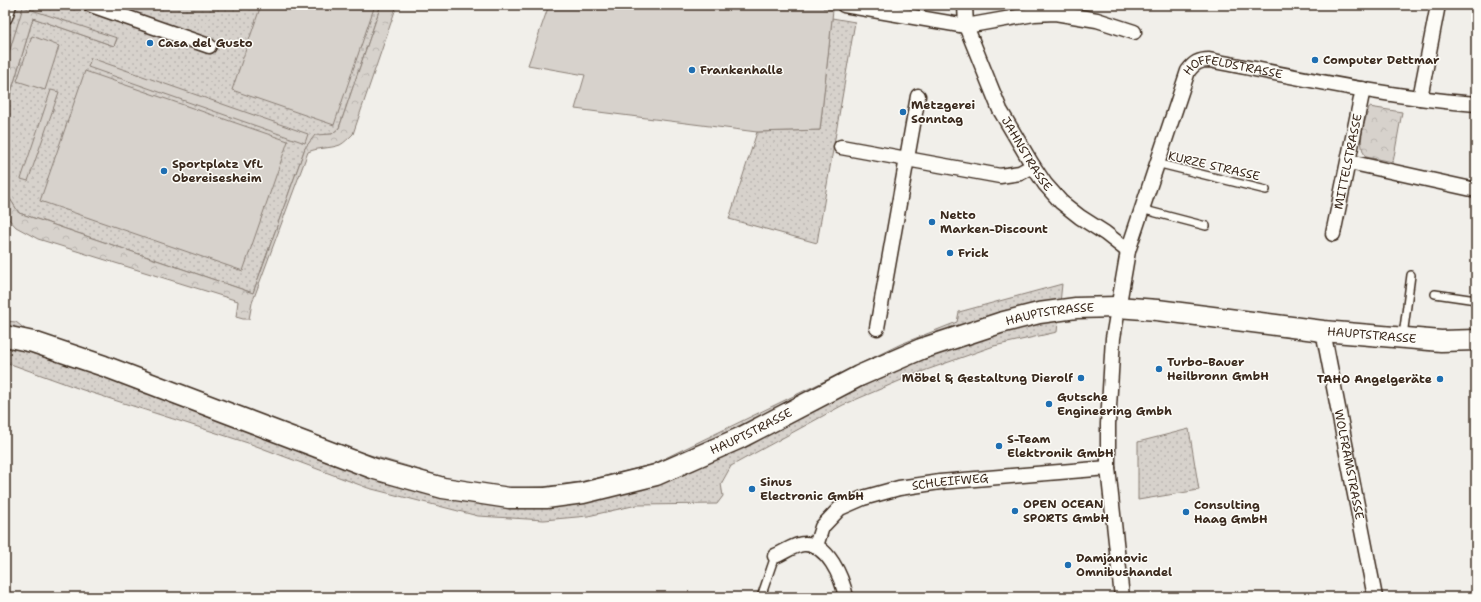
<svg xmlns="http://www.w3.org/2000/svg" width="1481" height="602" font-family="'Shantell Sans',sans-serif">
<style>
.grass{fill:url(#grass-dots);stroke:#897e75}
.forest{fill:url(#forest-crowns);stroke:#897e75}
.pitch{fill:#d7d2cc;stroke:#897e75}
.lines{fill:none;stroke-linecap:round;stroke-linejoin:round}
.service-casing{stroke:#3b2a1e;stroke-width:10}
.minor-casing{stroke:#3b2a1e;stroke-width:17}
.secondary-casing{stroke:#3b2a1e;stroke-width:23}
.service{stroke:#fdfcf7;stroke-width:7}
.minor{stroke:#fdfcf7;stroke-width:14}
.secondary{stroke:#fdfcf7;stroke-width:20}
.poi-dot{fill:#1f6fb2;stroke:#fdfcf7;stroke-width:1.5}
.labels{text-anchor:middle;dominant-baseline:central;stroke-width:3;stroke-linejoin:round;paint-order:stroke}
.poi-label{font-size:12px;font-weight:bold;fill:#3b2a1e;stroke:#fdfcf7;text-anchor:start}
.street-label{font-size:12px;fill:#3b2a1e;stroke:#fdfcf7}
</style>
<defs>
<pattern id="grass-dots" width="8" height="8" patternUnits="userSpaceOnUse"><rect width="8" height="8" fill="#d7d2cc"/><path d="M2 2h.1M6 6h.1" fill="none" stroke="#b9b4af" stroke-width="1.8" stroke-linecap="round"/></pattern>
<pattern id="forest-crowns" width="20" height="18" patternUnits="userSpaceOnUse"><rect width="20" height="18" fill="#d7d2cc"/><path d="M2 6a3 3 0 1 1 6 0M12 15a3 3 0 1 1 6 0" fill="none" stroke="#b9b4af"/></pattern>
</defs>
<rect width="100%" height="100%" fill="#f1efea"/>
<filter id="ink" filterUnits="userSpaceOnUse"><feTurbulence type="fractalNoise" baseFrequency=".025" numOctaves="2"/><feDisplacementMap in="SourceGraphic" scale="8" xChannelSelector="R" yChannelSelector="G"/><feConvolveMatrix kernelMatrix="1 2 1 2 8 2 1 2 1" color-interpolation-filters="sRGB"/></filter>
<g filter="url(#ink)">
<!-- grass -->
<path class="grass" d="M5,5H381L339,128L332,134L324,135L305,148L253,293L19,213L5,191V113L33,18L114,46L117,39L23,8L5,66Z
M832,18L855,22L817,243L729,219L757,132L820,130Z
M1062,284L1057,332L994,346L918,373L843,405L731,466L721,484L723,496L717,504L637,505L588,516L544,520L478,516L368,488L251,444L83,390L5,362V321L16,322L35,337L350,449L447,478L509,488L543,487L580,482L651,465L901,344L957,322L959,312Z
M1189,429L1199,490L1138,500V442Z"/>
<!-- forest -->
<path class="forest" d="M381,5H397L353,134C349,138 344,143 340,145C329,149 319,147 308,152L252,303L249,319H243L236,317L238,301L38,239L16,227L5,215V191L19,213L253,293L305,148L315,135L332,134L339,128Z
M23,7L117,38L114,46L33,18L5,113V66Z
M1369,107L1402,112L1393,162L1366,157C1356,142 1365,123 1369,107Z"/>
<!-- pitch -->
<path class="pitch" d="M261,5H375L334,125L232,90Z
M549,5H824L823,8L833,10L820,130L757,132L575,109L585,75L528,65Z
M32,36L59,46L45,90L17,81Z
M91,58L308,134L305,143L88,67Z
M85,71L288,141L243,271L40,201Z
M51,90L59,92L28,181L21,179Z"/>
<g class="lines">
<!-- service casing -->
<g class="service-casing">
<path id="service" d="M1156,163L1266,190
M1141,209L1206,226
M1435,294L1476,300
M1403,336L1411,275
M761,597L775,556"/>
</g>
<!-- minor casing -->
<g class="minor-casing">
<g id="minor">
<path d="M91,5L209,46"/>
<path d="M844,5L966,26L1034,14L1055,13L1097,20L1134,32"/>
<path id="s1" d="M965,5L966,26L1000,110L1033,166L1045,184L1061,202L1080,217L1105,233L1128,251"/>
<path d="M5,17L9,5"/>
<path d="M1420,98L1438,5"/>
<path d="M841,147L1000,176L1020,173L1033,166"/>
<path d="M1349,162L1476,190"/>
<path id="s2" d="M1333,234L1363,89"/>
<path d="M877,328L918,96"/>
<path id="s3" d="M1323,331L1375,597"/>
<path id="s4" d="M816,546L822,527L840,508L863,498L899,488L940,482L1108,468"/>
<path d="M775,556C783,553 795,544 804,544C828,543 842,578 846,597"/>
<path id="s5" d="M1122,597L1108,468V424L1113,338L1128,251L1188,71C1194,63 1199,60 1209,60C1297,77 1386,97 1476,104"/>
</g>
</g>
<!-- secondary casing -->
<g class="secondary-casing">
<g id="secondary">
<path id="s6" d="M5,336L33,342L104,366L375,469L443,488L509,498H546L583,493L656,475L740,438L859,376L921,349L1000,323L1039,313L1076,308L1117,307L1157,310L1323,331L1441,341L1476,340"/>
</g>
</g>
<!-- service -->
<use href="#service" class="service"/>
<!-- minor -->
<use href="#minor" class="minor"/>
<!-- secondary -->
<use href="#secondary" class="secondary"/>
</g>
</g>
<!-- markers -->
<g class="poi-dot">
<circle cx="150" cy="43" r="4"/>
<circle cx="1315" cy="60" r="4"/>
<circle cx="692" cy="70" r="4"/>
<circle cx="903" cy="112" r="4"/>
<circle cx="164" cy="171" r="4"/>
<circle cx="932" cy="222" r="4"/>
<circle cx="950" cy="253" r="4"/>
<circle cx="1159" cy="369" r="4"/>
<circle cx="1081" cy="378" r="4"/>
<circle cx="1440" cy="379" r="4"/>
<circle cx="1049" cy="404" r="4"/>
<circle cx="999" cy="446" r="4"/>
<circle cx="752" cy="489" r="4"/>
<circle cx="1015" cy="511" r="4"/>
<circle cx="1186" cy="512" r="4"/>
<circle cx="1068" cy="565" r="4"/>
</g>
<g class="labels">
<!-- poi labels -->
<g class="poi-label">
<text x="158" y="43">Casa del Gusto</text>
<text x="1323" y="60">Computer Dettmar</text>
<text x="700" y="70">Frankenhalle</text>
<text x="911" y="105">Metzgerei<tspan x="911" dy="14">Sonntag</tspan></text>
<text x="172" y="164">Sportplatz VfL<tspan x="172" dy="14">Obereisesheim</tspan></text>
<text x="940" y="215">Netto<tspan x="940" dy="14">Marken-Discount</tspan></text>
<text x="958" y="253">Frick</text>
<text x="1167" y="362">Turbo-Bauer<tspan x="1167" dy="14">Heilbronn GmbH</tspan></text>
<text x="1073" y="378" text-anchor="end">Möbel &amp; Gestaltung Dierolf</text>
<text x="1432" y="379" text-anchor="end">TAHO Angelgeräte</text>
<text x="1057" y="397">Gutsche<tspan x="1057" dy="14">Engineering Gmbh</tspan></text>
<text x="1007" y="439">S-Team<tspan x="1007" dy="14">Elektronik GmbH</tspan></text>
<text x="760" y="482">Sinus<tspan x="760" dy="14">Electronic GmbH</tspan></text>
<text x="1023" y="504">OPEN OCEAN<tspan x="1023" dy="14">SPORTS GmbH</tspan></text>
<text x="1194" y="505">Consulting<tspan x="1194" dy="14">Haag GmbH</tspan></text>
<text x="1076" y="558">Damjanovic<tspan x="1076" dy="14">Omnibushandel</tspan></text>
</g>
<!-- street labels -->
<g class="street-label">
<text stroke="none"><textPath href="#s5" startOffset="586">HOFFELDSTRASSE</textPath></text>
<text stroke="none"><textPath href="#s1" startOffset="163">JAHNSTRASSE</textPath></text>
<text stroke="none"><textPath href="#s2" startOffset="74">MITTELSTRASSE</textPath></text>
<text transform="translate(1214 166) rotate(13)">KURZE STRASSE</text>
<text stroke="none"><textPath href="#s6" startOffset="1108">HAUPTSTRASSE</textPath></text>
<text stroke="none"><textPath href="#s6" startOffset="1432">HAUPTSTRASSE</textPath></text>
<text stroke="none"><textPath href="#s6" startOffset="785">HAUPTSTRASSE</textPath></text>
<text stroke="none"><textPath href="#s3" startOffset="136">WOLFRAMSTRASSE</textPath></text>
<text stroke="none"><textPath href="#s4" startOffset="160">SCHLEIFWEG</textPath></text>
</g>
</g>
<!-- margin -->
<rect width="1481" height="602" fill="none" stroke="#fdfcf7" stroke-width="20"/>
<rect x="10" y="10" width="1461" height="582" fill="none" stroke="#3b2a1e" stroke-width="1.5" filter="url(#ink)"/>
</svg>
